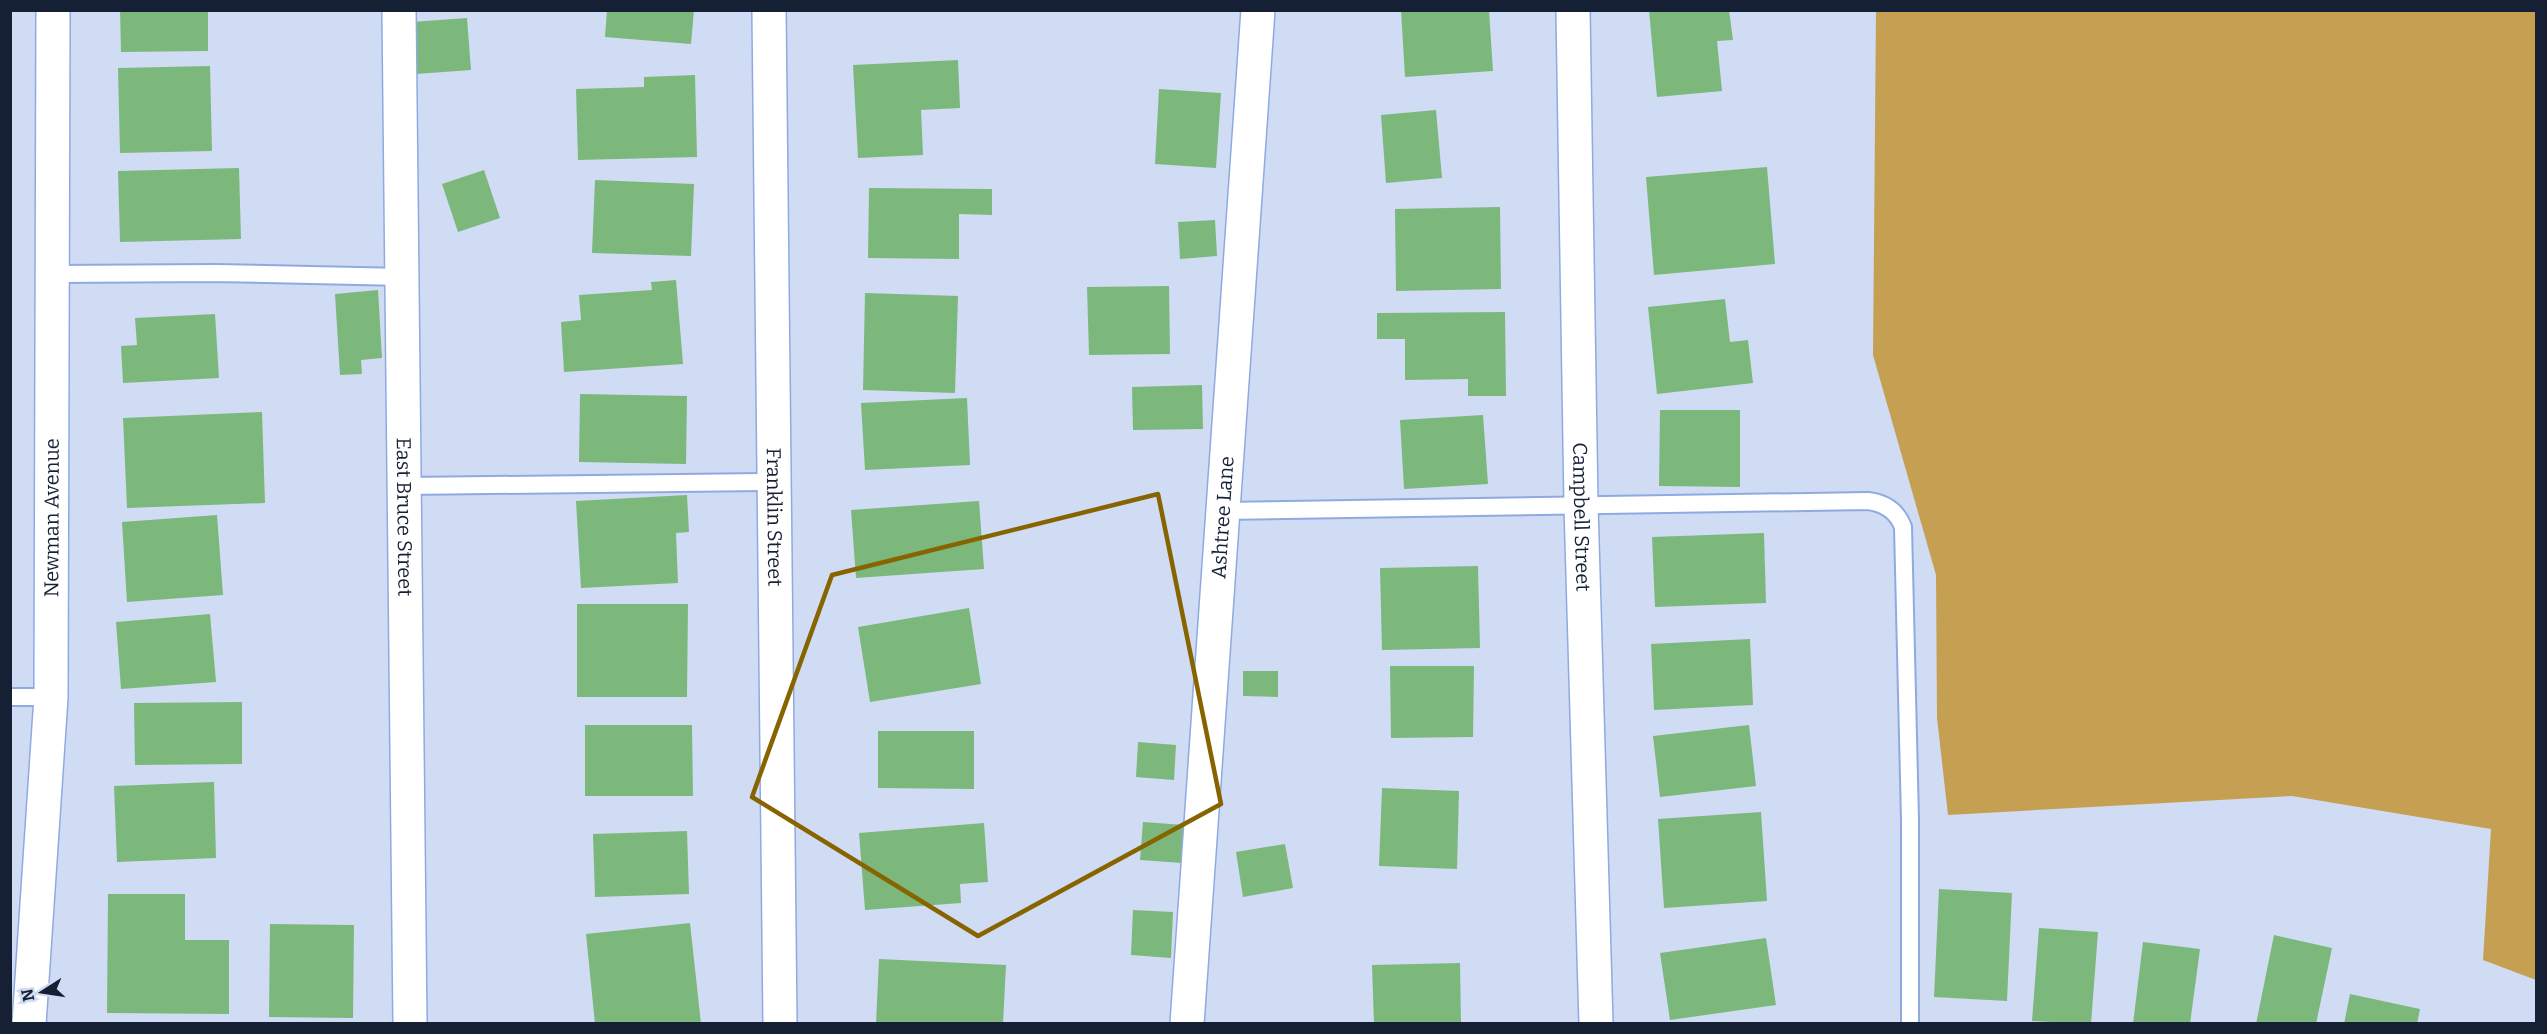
<svg xmlns="http://www.w3.org/2000/svg" width="2547" height="1034" font-family="Bitter,serif">
<style>
.forest{fill:#c5a052}
.building{fill:#7cb87c}
.lines{fill:none;stroke-linecap:round;stroke-linejoin:round}
.service-casing{stroke:#8faae1;stroke-width:20}
.minor-casing{stroke:#8faae1;stroke-width:36}
.service{stroke:#fff;stroke-width:16}
.minor{stroke:#fff;stroke-width:33}
.marked{fill:none;stroke:#876400;stroke-width:4.5;stroke-linejoin:round}
.labels{text-anchor:middle;dominant-baseline:central;stroke-width:4.5;stroke-linejoin:round;paint-order:stroke}
.street-label{font-size:20px;fill:#162035;stroke:#d0dcf3}
</style>
<rect width="100%" height="100%" fill="#d0dcf3"/>
<!-- forest -->
<path class="forest" d="M1876,11H2536V980L2483,960L2491,829L2292,796L1948,815L1937,718L1936,575L1873,355Z"/>
<!-- building -->
<path class="building" d="M120,10H208V51L121,52Z
M607,10H694L691,44L605,37Z
M1401,10H1489L1493,71L1405,77Z
M1649,10H1729L1733,40L1717,41L1722,91L1657,97Z
M467,18L471,70L416,74L412,22Z
M958,60L960,108L921,110L923,155L858,158L853,65Z
M210,66L212,151L120,153L118,68Z
M695,75L697,157L578,160L576,89L644,87V77Z
M1159,89L1221,93L1216,168L1155,164Z
M1436,110L1442,178L1386,183L1381,115Z
M1767,167L1775,264L1654,275L1646,177Z
M239,168L241,239L120,242L118,171Z
M484,170L500,218L458,232L442,184Z
M595,180L694,184L691,256L592,253Z
M869,188L992,189V215L959,214V259L868,258Z
M1500,207L1501,289L1396,291L1395,209Z
M1215,220L1217,256L1180,259L1178,222Z
M676,280L683,364L564,372L561,322L581,320L579,295L652,290L651,282Z
M1169,286L1170,354L1089,355L1087,287Z
M378,290L382,358L361,360L362,374L340,375L335,294Z
M865,293L958,296L955,393L863,390Z
M1725,299L1730,342L1748,340L1753,383L1657,394L1648,307Z
M1505,312L1506,396H1468V379L1405,380V339H1377V313Z
M215,314L219,378L123,383L121,346L137,345L135,318Z
M1202,385L1203,429L1133,430L1132,387Z
M580,394L687,396L686,464L579,462Z
M967,398L970,465L865,470L861,403Z
M1660,410H1740V487L1659,486Z
M262,412L265,503L127,508L123,418Z
M1483,415L1488,484L1404,489L1400,420Z
M687,495L689,532L676,533L678,583L581,588L576,501Z
M979,501L984,569L856,578L851,510Z
M217,515L223,595L127,602L122,522Z
M1764,533L1766,603L1655,607L1652,537Z
M1478,566L1480,648L1382,650L1380,568Z
M577,604H688L687,697H577Z
M969,608L981,684L870,702L858,627Z
M210,614L216,682L121,689L116,622Z
M1750,639L1753,705L1654,710L1651,644Z
M1390,666H1474L1473,737L1391,738Z
M1243,671H1278V697L1243,696Z
M242,702V764L135,765L134,703Z
M585,725H692L693,796H585Z
M1749,725L1756,786L1660,797L1653,736Z
M878,731H974V789L878,788Z
M1138,742L1176,745L1174,780L1136,777Z
M214,782L216,858L117,862L114,786Z
M1382,788L1459,791L1457,869L1379,866Z
M1761,812L1767,901L1664,908L1658,819Z
M1143,822L1185,825L1182,863L1140,860Z
M984,823L988,882L960,884L961,903L865,910L859,833Z
M687,831L689,894L595,897L593,834Z
M1285,844L1293,888L1243,897L1236,852Z
M1939,889L2012,893L2007,1001L1934,997Z
M108,894H185V940H229V1014L107,1013Z
M1133,910L1173,912L1171,958L1131,955Z
M690,923L701,1024H595L586,934Z
M270,924L354,925L353,1018L269,1017Z
M2039,928L2098,932L2091,1024L2032,1021Z
M2274,935L2332,948L2316,1024H2256Z
M1766,938L1776,1005L1670,1020L1660,953Z
M2143,942L2200,949L2190,1024H2133Z
M879,959L1006,965L1003,1024H876Z
M1460,963L1461,1024H1374L1372,965Z
M2350,994L2420,1009L2417,1024H2344Z"/>
<g class="lines">
<!-- service casing -->
<g class="service-casing">
<path id="service" d="M54,274L215,273L404,277
M406,486L774,482
M1222,511L1868,501C1884,503 1897,511 1903,527L1910,820V1024
M10,697H51"/>
</g>
<!-- minor casing -->
<g class="minor-casing">
<g id="minor">
<path id="s1" d="M399,10L410,1024"/>
<path id="s2" d="M769,10L780,1024"/>
<path id="s3" d="M1573,10L1581,505L1596,1024"/>
<path id="s4" d="M29,1024L51,697L53,10"/>
<path id="s5" d="M1187,1024L1258,10"/>
</g>
</g>
<!-- service -->
<use href="#service" class="service"/>
<!-- minor -->
<use href="#minor" class="minor"/>
</g>
<!-- marked area -->
<path class="marked" d="M1158,494L1221,804L978,936L752,797L832,575Z"/>
<g class="labels">
<!-- street labels -->
<g class="street-label">
<text stroke="none"><textPath href="#s4" startOffset="507">Newman Avenue</textPath></text>
<text stroke="none"><textPath href="#s1" startOffset="507">East Bruce Street</textPath></text>
<text stroke="none"><textPath href="#s2" startOffset="507">Franklin Street</textPath></text>
<text stroke="none"><textPath href="#s5" startOffset="508">Ashtree Lane</textPath></text>
<text stroke="none"><textPath href="#s3" startOffset="507">Campbell Street</textPath></text>
</g>
</g>
<!-- border -->
<rect width="2547" height="1034" fill="none" stroke="#162035" stroke-width="24"/>
<!-- north arrow -->
<g transform="translate(42 992) rotate(258)" stroke="#d0dcf3" stroke-width="4.5" paint-order="stroke">
<path d="M0-4.5L10 22L0 15L-10 22Z" fill="#162035"/>
<text y="-9" font-size="16" font-weight="bold" text-anchor="middle" fill="#162035">N</text>
</g>
</svg>
